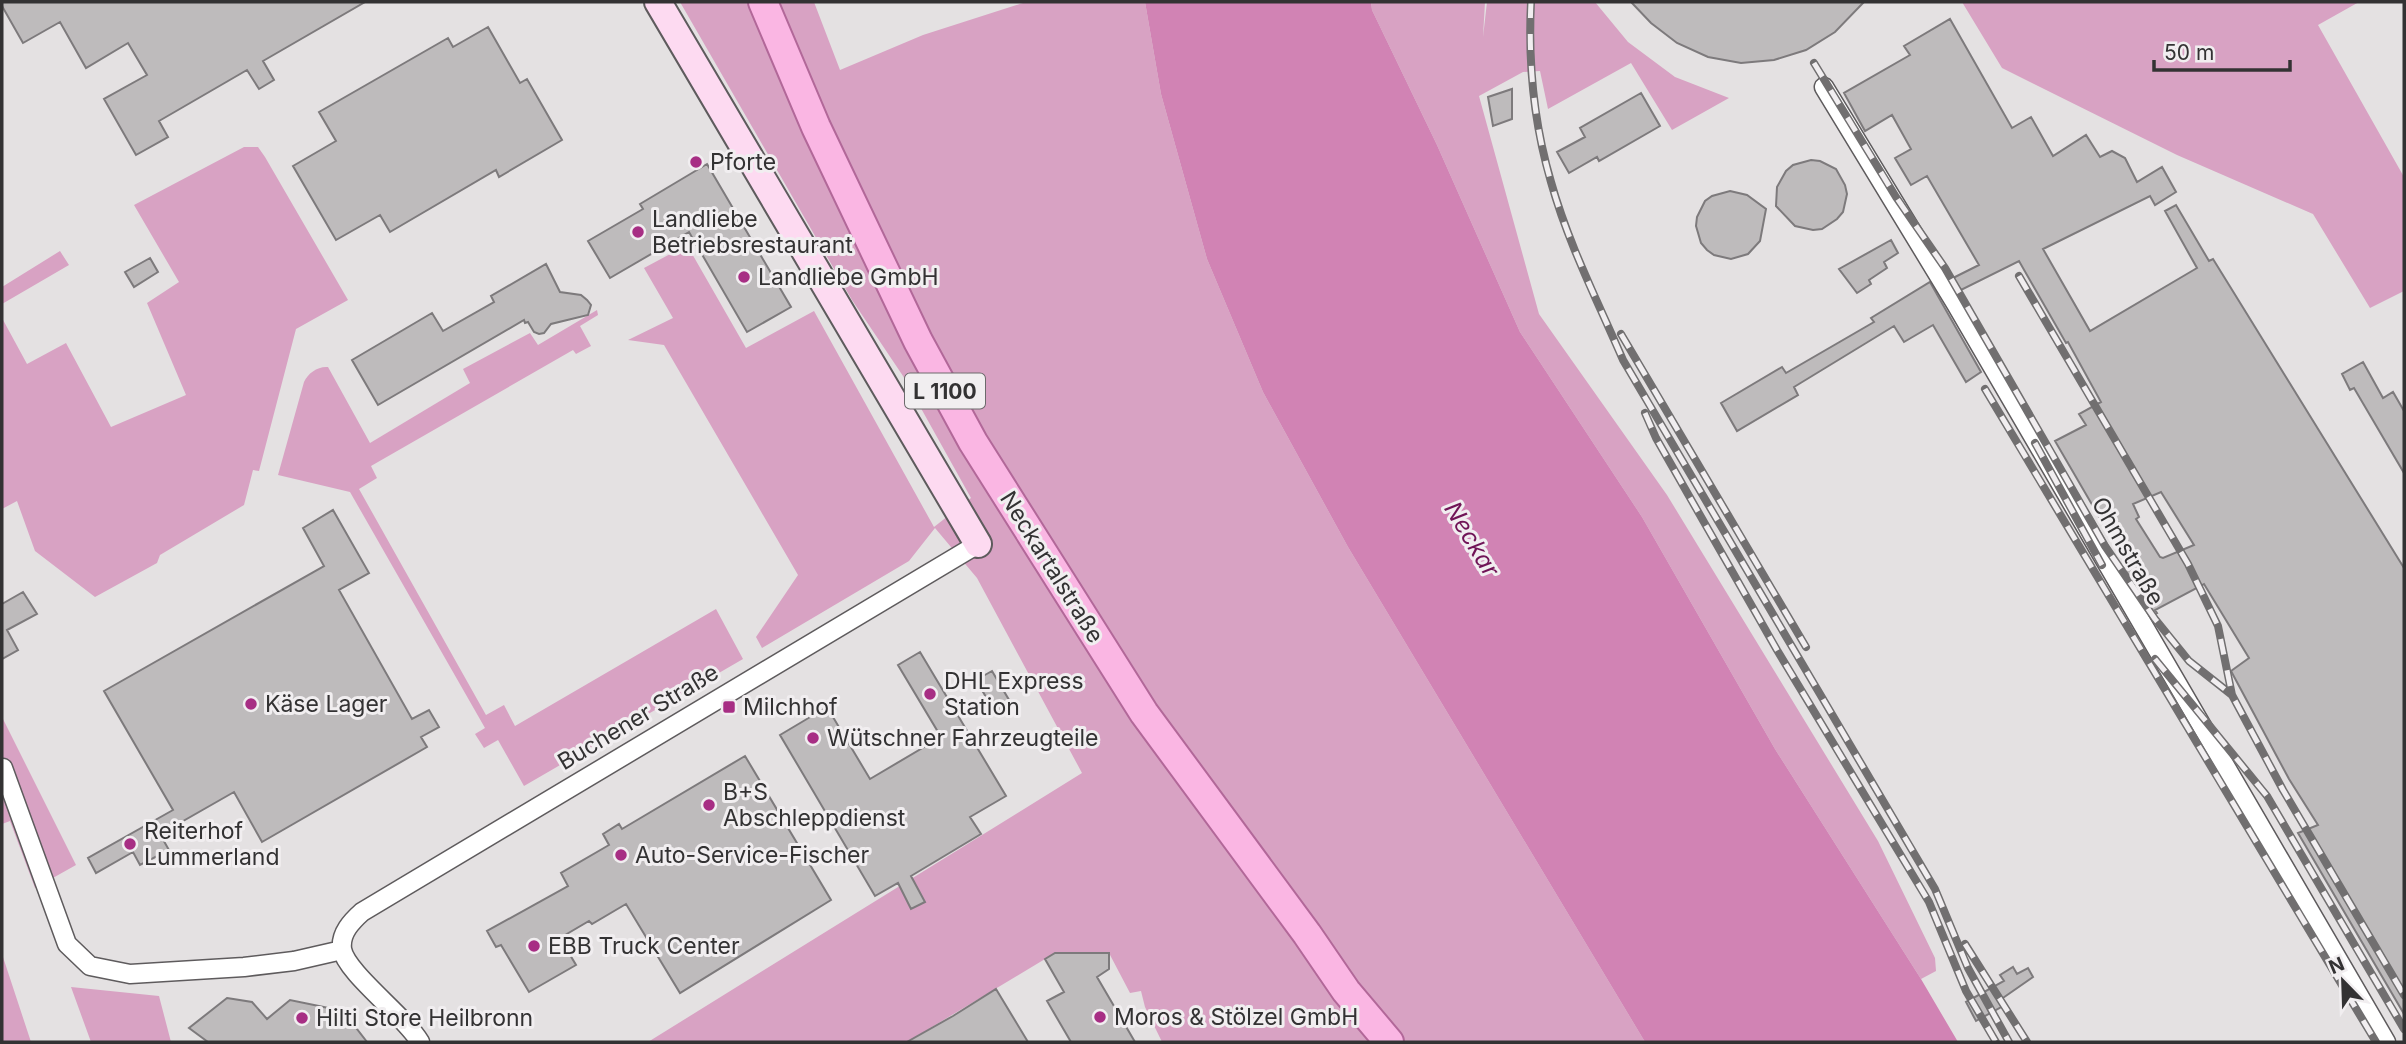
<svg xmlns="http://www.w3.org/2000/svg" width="2406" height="1044" font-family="Inter,sans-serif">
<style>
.green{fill:#d8a2c3}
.water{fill:#d183b4}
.building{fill:#bebbbc;stroke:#7d7a7c;stroke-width:2;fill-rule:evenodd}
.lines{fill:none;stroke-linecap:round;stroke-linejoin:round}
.street-casing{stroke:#5e5b5d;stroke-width:21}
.secondary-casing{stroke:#5e5b5d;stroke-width:30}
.primary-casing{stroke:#b26899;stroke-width:32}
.street{stroke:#fff;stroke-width:18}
.secondary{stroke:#fddaf1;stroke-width:26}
.primary{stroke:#fab6e3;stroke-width:28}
.rail-casing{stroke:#716f70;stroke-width:8}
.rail{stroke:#f1eef0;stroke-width:5;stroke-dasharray:16;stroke-linecap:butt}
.poi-dot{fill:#a72e84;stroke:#f1eef0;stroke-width:2.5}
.labels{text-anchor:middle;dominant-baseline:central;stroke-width:6;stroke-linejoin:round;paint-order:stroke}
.shield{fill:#f1eef0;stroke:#6c6a6c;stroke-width:2}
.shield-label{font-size:21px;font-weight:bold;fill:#333233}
.poi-label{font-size:23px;fill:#333233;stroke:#f1eef0;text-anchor:start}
.street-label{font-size:23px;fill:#333233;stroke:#f1eef0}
.water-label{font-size:24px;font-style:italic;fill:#701457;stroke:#f1eef0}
</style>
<rect width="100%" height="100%" fill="#e4e1e2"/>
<!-- green -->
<path class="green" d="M680,2H814L840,70L923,35L1026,2H1145L1161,94L1207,259L1263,392L1348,547L1645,1042H1162L1145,1007L1141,991L1130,993L1109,953H1055L907,1042H648L1082,773L977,578L935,528L909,561L762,648L756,637L798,575L664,345L628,340L673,318L644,268L687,245L746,348L814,311L934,527L971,498L903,376L852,300Z
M1371,2H1485L1483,37L1487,2H1595L1628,42L1675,77L1729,98L1672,130L1631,63L1548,109L1540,71L1523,72L1479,96L1539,314L1667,495L1878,841L1935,958L1936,971L1921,979L1775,749L1642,517L1520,332L1437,145L1372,10Z
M1962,2H2359L2318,25L2404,177V291L2370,308L2313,214L2177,155L2002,68Z
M244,147H258L265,157L348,300L296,329L259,471L253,470L244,505L160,555L157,563L95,597L35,551L17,501L2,509V318L27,364L66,343L111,427L186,395L147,303L179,282L134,205Z
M60,251L69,265L2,304V287Z
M597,310L598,315L580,326L591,346L576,354L573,350L371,466L377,478L359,489L486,715L504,705L515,726L716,609L743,659L524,786L498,740L484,748L475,734L485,728L350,492L278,475L304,382C308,373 318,366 328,367L370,443L470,383L463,369L530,333L538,345Z
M2,717L76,865L35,888L10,821L2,824Z
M2,954L31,1042H2Z
M71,987L159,996L171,1042H91Z"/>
<!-- water -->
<path class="water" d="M1145,2H1371L1372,10L1437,145L1520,332L1642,517L1775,749L1921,979L1958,1042H1645L1348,547L1263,392L1207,259L1161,94Z"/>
<!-- building -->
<path class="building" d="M2,2H365L263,61L274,80L259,89L247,70L159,121L168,137L136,155L104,99L147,75L128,43L86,68L60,22L23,43L2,6Z
M1631,2H1864L1835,32L1806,50L1774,60L1741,63L1708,57L1677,43L1651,23Z
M1950,19L2012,128L2031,117L2053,156L2086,135L2100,157L2112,151L2125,158L2137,182L2162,167L2176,192L2155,205L2150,196L2043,249L2090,331L2197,268L2165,211L2176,205L2209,261L2213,259L2404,568V1014L2298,833L2318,825L2289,779L2231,671L2249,658L2204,584L2155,610L2157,613L2151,616L2123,569L2130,565L2111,531L2108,532L2055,441L2086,425L2079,414L2101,402L2068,342L2066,343L2019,261L1961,290L1953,278L1979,265L1927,176L1911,185L1895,158L1911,149L1892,115L1865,131L1844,93L1910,55L1904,46ZM2161,492L2194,545L2163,558L2160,557L2136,519L2139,517L2133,504Z
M488,27L520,83L527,79L562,140L499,177L496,170L390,232L380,215L336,240L293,166L336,141L319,112L448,38L453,47Z
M1512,89V119L1493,126L1488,97Z
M1641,93L1660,126L1599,161L1597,157L1569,173L1557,152L1585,137L1580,128Z
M1811,160L1820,161L1836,169L1845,185L1847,194L1843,212L1837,219L1822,229L1813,230L1795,226L1776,206L1777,187L1786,171L1793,165Z
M707,164L791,307L747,332L689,232L610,278L588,241L643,209L640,204Z
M1730,191L1747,195L1766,209L1760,241L1748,254L1731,259L1714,255L1707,250L1701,243L1696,226L1697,217L1705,201L1712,196Z
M1891,240L1898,253L1884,262L1887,268L1869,280L1871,284L1857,293L1839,269Z
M150,258L158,272L134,287L125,272Z
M546,264L560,292L581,295L587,300L591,305L588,315L551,324L544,333L539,334L534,332L528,322L525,323L524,320L378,405L352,360L432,313L443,331L494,302L491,296Z
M1930,282L1981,372L1966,382L1933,325L1904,342L1894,326L1794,387L1798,395L1737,431L1721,403L1782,367L1786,373L1874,322L1871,318Z
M2363,362L2383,398L2393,392L2404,411V473L2354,388L2350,390L2342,374Z
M333,510L369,573L339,590L412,719L429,710L439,727L421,737L427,747L262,842L234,792L164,832L161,836L169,850L140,865L133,852L96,873L88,858L173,810L104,691L324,566L303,528Z
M23,592L37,614L7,630L18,650L2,659V604Z
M920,652L1006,796L970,817L981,834L911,876L925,902L911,909L898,883L875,896L780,735L827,707L870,779L941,737L898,665Z
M992,671L1012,705L996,714L976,680Z
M745,756L831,900L680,993L626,904L592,924L589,921L560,938L576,965L529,992L501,945L496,947L487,931L568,886L561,873L609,845L603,834L619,824L622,829Z
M1055,953H1109V969L1097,977L1135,1042H1071L1047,1001L1064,992L1045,959Z
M2013,967L2017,974L2028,968L2033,977L2000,1000L2003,1006L1976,1021L1966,1002L2004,981L2000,975Z
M996,989L1028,1042H907L953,1016Z
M227,998L252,1002L267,1019L290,1000L343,1011L367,1042H208L189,1028Z"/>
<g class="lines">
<!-- street casing -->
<g class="street-casing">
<path id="street" d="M1824,87L1956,304L2386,1042
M3,768L67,944L90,966L130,974L244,967L294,961L342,950
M420,1042C405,1016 346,973 342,949C340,933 352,921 362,912L978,544"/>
</g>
<!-- secondary casing -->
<g class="secondary-casing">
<path id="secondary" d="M658,2L978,544"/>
</g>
<!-- primary casing -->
<g class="primary-casing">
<path id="primary" d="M763,2L816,127L918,341L973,442L1144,713L1307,934L1346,991L1389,1042"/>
</g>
<!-- street -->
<use href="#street" class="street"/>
<!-- secondary -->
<use href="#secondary" class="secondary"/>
<!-- primary -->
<use href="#primary" class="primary"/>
<!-- rail casing -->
<g class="rail-casing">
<path id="rail" d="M1531,2C1528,62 1534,124 1551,182C1568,243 1598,302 1623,360L1935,889L1968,968L2009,1042
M1814,63L1896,197L1945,268L2105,546L2155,619L2189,661L2232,695L2283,790L2404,995
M2019,276L2188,564L2218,626L2232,695
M1621,334L1806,647
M1985,389L2376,1042
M1645,413L1656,438L1777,650L1929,902L1966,991L1996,1042
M2035,443L2102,565
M2155,659L2267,796L2404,1029
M1965,944L2027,1042"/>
</g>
<!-- rail -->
<use href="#rail" class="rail"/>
</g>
<!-- markers -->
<g class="poi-dot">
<circle cx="696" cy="162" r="7"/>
<circle cx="638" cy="232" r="7"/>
<circle cx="744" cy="277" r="7"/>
<circle cx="930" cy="694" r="7"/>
<circle cx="251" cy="704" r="7"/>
<rect x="722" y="700" width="14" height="14" rx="3.5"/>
<circle cx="813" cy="738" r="7"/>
<circle cx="709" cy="805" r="7"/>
<circle cx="130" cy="844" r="7"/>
<circle cx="621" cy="855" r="7"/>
<circle cx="534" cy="946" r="7"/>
<circle cx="1100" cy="1017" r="7"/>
<circle cx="302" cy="1018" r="7"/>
</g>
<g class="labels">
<!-- shield labels -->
<rect class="shield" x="905" y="373.5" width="80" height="35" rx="5"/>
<g class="shield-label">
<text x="945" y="391">L 1100</text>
</g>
<!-- poi labels -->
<g class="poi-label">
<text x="710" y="162">Pforte</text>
<text x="652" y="219">Landliebe<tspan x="652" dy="26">Betriebsrestaurant</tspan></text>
<text x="758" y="277">Landliebe GmbH</text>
<text x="944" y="681">DHL Express<tspan x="944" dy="26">Station</tspan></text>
<text x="265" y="704">Käse Lager</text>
<text x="743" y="707">Milchhof</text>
<text x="827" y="738">Wütschner Fahrzeugteile</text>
<text x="723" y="792">B+S<tspan x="723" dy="26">Abschleppdienst</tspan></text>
<text x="144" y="831">Reiterhof<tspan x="144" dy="26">Lummerland</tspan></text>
<text x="635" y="855">Auto-Service-Fischer</text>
<text x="548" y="946">EBB Truck Center</text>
<text x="1114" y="1017">Moros &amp; Stölzel GmbH</text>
<text x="316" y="1018">Hilti Store Heilbronn</text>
</g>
<!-- street labels -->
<g class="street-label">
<text transform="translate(2128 551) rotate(60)">Ohmstraße</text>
<text transform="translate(1052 567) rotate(58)">Neckartalstraße</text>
<text transform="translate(638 717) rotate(-31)">Buchener Straße</text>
</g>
<!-- water labels -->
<g class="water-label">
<text transform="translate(1472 539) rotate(59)">Neckar</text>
</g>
</g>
<!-- border -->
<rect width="2406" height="1044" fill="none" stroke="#333233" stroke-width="7"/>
<!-- north arrow -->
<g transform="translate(2343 981) rotate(337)" stroke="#f1eef0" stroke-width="5" paint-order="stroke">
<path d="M0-5L12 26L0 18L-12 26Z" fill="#333233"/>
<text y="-10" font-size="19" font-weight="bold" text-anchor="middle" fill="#333233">N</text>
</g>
<!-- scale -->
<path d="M2154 60v10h136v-10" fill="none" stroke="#333233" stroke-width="3.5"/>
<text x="2164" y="60" font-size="21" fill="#333233" stroke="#f1eef0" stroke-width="5" paint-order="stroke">50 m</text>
</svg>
